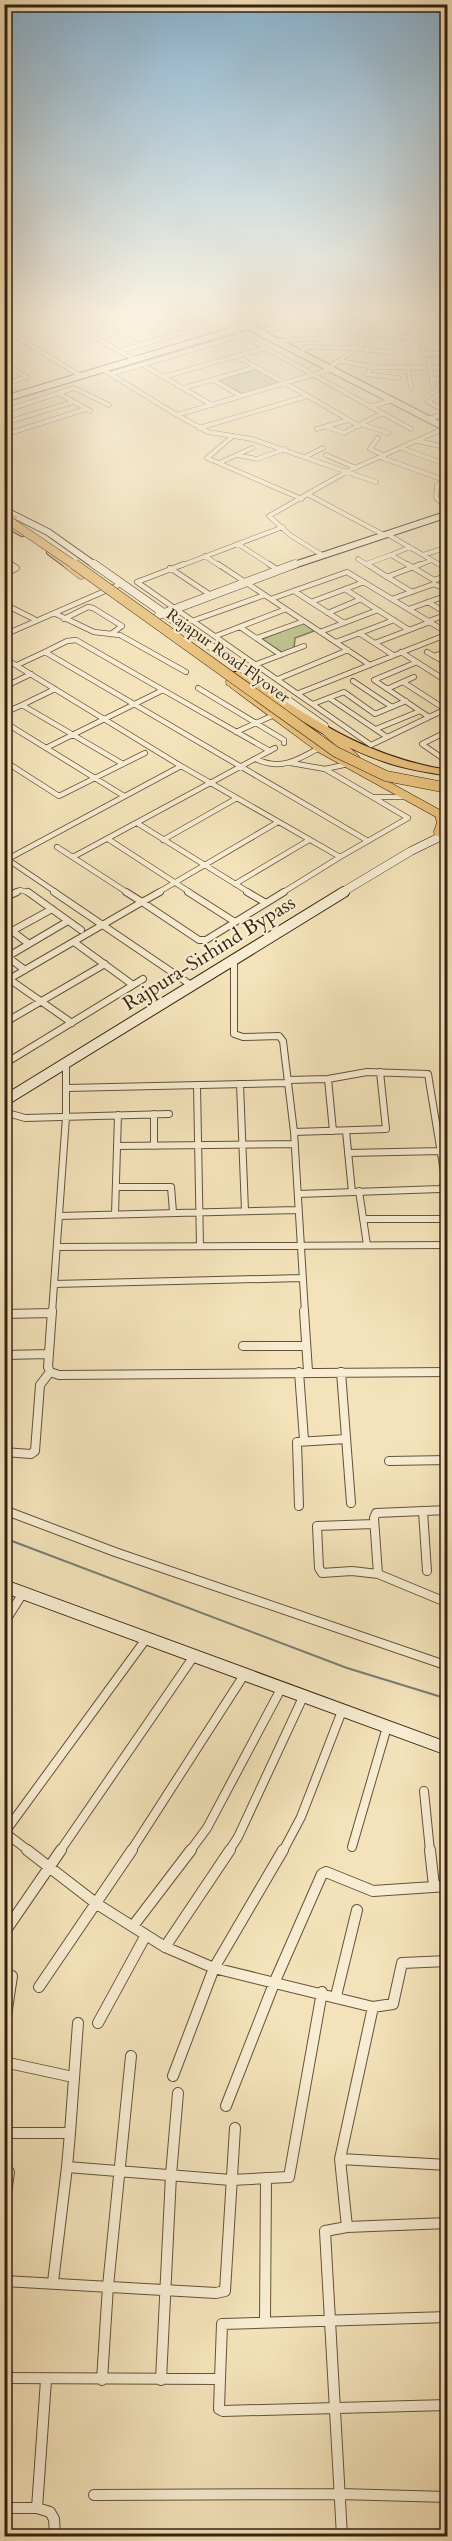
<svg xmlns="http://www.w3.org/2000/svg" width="452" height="2541" font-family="Cardo,serif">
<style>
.green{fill:#bcc38f;stroke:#787250;stroke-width:1.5}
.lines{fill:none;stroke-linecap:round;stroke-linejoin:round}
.stream{stroke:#747e75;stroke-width:2}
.street-far4-casing{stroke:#64523a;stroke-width:5}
.street-far3-casing{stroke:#64523a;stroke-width:6}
.street-far2-casing{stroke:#64523a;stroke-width:8}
.street-far1-casing{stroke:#64523a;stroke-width:10}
.street-casing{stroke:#64523a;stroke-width:12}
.secondary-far3-casing{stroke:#342110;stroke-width:8}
.secondary-far2-casing{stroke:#342110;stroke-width:9}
.secondary-far1-casing{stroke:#342110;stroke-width:12}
.secondary-casing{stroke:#342110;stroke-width:14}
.primary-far1-casing{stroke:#342110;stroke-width:8}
.primary-casing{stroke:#342110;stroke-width:9}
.highway-casing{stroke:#342110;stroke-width:2}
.street-far4{stroke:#f8edd2;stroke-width:4}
.street-far3{stroke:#f8edd2;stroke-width:4.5}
.street-far2{stroke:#f8edd2;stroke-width:6}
.street-far1{stroke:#f8edd2;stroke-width:8}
.street{stroke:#f8edd2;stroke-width:10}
.secondary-far3{stroke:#f8edd2;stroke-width:6}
.secondary-far2{stroke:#f8edd2;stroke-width:8}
.secondary-far1{stroke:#f8edd2;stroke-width:10}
.secondary{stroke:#f8edd2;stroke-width:12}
.primary-far1{stroke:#eac27d;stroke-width:6}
.primary{stroke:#eac27d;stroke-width:8}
.highway{fill:#eac27d;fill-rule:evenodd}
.highway-bridge-far1-casing{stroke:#342110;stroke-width:9;stroke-linecap:butt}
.highway-bridge-casing{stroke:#342110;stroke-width:11;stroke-linecap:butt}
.highway-bridge-far1{stroke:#eac27d;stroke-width:8}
.highway-bridge{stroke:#eac27d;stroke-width:10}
.labels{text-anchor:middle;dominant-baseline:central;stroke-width:4.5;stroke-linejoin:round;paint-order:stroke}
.far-street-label{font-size:16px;fill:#342110;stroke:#f8edd2}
.street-label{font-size:20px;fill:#342110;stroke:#f8edd2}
</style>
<rect width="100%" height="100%" fill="#f4e3ba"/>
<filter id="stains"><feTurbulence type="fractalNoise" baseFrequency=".00333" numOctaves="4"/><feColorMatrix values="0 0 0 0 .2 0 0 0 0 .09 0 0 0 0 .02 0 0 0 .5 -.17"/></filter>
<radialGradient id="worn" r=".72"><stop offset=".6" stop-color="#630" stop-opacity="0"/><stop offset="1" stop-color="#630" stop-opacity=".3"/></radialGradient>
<!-- green -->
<path class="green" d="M256,369L281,383L242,394L217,380Z
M303,623L314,631L295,638L294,649L283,653L262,639Z"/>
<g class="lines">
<!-- stream -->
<path class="stream" d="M4,1538L347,1668L448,1699"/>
<!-- street-far4 casing -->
<g class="street-far4-casing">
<path id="street-far4" d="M156,310L194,329
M186,310L213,324
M205,310L238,327
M224,310L244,320L247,326
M350,313L385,327L379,332
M57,317L134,359
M240,318L251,315V310
M94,320L140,345
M377,322L384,312
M358,323L351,330L375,337
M73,326L128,310
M231,329L411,429
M423,330L448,336
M6,331L82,310
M7,331L81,376
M259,331L278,327H323
M379,334L409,338L445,318L426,310
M89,335L174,310
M416,335L448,344
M124,336L176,320
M279,341L321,338
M422,346L424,354H448
M359,349L395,353
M120,351L225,320
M301,352L306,347L361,348
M429,359L433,387
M445,359L448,374
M341,361L373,367L446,368
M4,364L27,377L4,384
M143,365L212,405
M373,367L366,374L399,378
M408,367L411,388
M329,368L379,332L346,318L345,315L356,310
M102,369L177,415L332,369
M111,374L242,335
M163,377L265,348
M432,379H448
M213,380L241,396
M184,388L256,367
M448,388L428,402L448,412
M60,394L90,411
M308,396L359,426
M370,407L392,400
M4,411L74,388L109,405
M177,415L208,432L252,439L376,482
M428,419L448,413
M4,423L73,402
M361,424L388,433
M327,427L344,433L382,413
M199,428L308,396L236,356
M317,429L348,420
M4,435L86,409
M233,436L207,458L302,499
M378,438L370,449L383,455
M418,441L448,448
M401,448L448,465
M237,455L257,459L285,449
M326,455L356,468
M307,456L323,448
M380,457L444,480
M219,463L252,448
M445,480L437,485L436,498L448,508
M309,495L384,535
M387,534L442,566
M238,544L272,566
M322,555L290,535L269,516L348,471L445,428
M423,555L448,547
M205,556L220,566
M358,559L369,566
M4,560L13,566
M366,564L391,555
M180,566L283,527
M410,566L391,555L410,547
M417,566L432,560"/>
</g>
<!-- street-far3 casing -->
<g class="street-far3-casing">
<path id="street-far3" d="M184,564L137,582L371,745L448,708
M218,564L370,665
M269,564L278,570
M367,564L387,577
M407,564L434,580L448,576
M440,564L448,569
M170,568L209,594
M4,575L17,568L11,564
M345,589L409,630
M294,591L344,623
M412,592L387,577L421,564
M271,599L347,572L448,633
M392,599L434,584L448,590
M311,602L364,582
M428,602L448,614
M4,604L34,619
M409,609L448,595
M54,613L94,632L120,635L186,672
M328,613L361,599
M64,619L88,607L93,608L122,626L111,634
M192,621L265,595
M429,621L448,614
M240,627L281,655
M320,632L378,610
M359,633L393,655
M4,635L121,584
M216,636L286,609
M257,638L304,621
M336,642L394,620
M375,643L430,622
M45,652L67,641L76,640L163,690
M401,652L448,682
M427,652L448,664
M434,656L448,651
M4,658L181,766L340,857L282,893
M417,662L374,680L429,717
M257,664L304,646
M17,665L45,652L368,841
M278,679L348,650
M353,681L392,707
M403,682L445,709
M4,687L31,674
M198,688L284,740V743
M387,689L414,677
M299,693L448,634
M329,698L387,737
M313,704L344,692L375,714L406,701
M22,705L55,689
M4,713L22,705L123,764
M4,722L124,796
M376,729L420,711
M448,731L422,744L448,762
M236,732L274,715
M46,748L163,690L270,751
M256,759C280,771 298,760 319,748
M291,763L325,769L348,764
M4,766L9,764L59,796L145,753
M325,769L408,818L340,857
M373,797H407
M137,823L250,893
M108,839L191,893
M163,840L237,798
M57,847L128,893
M73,857L275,748
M7,859L57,893
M4,861L181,766
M235,884L309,840
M14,893L20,890L30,893
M157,893L278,822"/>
</g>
<!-- street-far2 casing -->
<g class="street-far2-casing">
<path id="street-far2" d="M28,892L81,930
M54,892L191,985
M126,892L142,902L160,892
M188,892L235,922
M247,892L266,903
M4,898L17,892
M4,926L12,931
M74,942L133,985
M29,944L12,931L52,909
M5,955L25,970
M7,957L68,921
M234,958V1034L243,1037L279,1036L283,1041L294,1132L305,1313
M9,979L72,1023
M4,982L142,902L199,940H206L284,892
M4,1023L105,964
M4,1064L143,979
M328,1079L333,1131
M288,1080L328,1079L367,1072L428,1074L446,1184L440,1189L298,1194
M240,1084L245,1211
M197,1085L200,1246
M67,1088L288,1083
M4,1112L25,1118L169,1114
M154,1114V1146
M346,1131L352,1192
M294,1132L386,1129L380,1072
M117,1146L295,1144
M348,1153L441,1151
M116,1187H171L173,1212
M359,1191L367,1245
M115,1214L118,1115
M59,1216L298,1210
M363,1219H446
M57,1247L448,1245
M54,1284L302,1278
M52,1313L66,1117V1062"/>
</g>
<!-- street-far1 casing -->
<g class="street-far1-casing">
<path id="street-far1" d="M52,1311L48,1367L50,1372L59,1375L447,1372
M304,1311L308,1371
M4,1314L52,1313
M243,1346H306
M4,1355L49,1354
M299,1372L304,1440
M341,1372L351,1503
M4,1452L31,1454L35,1451L40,1385L50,1372
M389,1461L448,1460
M299,1506L297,1442L346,1439
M4,1510L115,1552L448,1666
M423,1511L427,1571
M374,1524L317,1526L319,1568L322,1573L352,1571L378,1574L448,1603
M378,1574L374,1518L376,1513L448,1510
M4,1623L23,1593
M424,1791L430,1851
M4,1832L29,1851
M5,1832L146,1639
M352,1847L387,1727
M60,1851L194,1656
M131,1851L244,1675
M190,1851L207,1828L282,1687
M229,1851L238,1837L304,1695
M283,1851L301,1817L342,1711"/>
</g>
<!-- street casing -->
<g class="street-casing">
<path id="street" d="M27,1850L97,1904L165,1947L214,1968L373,2007L340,2159
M430,1850L434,1886
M133,1926L191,1850
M4,1933L61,1850
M165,1947L230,1850
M39,1987L132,1850
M336,1996L357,1910
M373,2007L393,2004L402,1963L448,1961
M98,2023L146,1935
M4,2029L12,1976
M4,2062L73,2077
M173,2076L214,1968L283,1850
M226,2106L275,1981L322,1874L326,1872L373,1891L448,1886
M4,2133H70L67,2167L231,2180L289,2177L322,1992
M70,2133L78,2023
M4,2208L9,2172
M347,2227L340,2159L448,2165
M4,2281L216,2293L225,2291L235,2128
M53,2282L67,2167
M265,2321L266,2178
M4,2378L220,2379L222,2324L448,2317
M220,2379L219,2409L223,2411L448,2405
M102,2380L108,2286L131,2056
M161,2380L171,2175L178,2093
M94,2495L340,2494L448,2497
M4,2508H37L50,2512L54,2519L55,2536
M37,2508L46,2380
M342,2536L325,2231L347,2227L448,2223"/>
</g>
<!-- secondary-far3 casing -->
<g class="secondary-far3-casing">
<path id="secondary-far3" d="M4,399L247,326L448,429
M4,510L48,532L96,566
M291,566L448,514"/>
</g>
<!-- secondary-far2 casing -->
<g class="secondary-far2-casing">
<path id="secondary-far2" d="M94,564L324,726
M159,615L295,564
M341,893L411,851L448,833"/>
</g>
<!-- secondary-far1 casing -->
<g class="secondary-far1-casing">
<path id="secondary-far1" d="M4,1101L344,892"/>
</g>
<!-- secondary casing -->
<g class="secondary-casing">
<path id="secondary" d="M4,1586L448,1749"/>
</g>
<!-- primary-far1 casing -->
<g class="primary-far1-casing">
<path id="primary-far1" d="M4,523L22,533
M50,552L69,566"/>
</g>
<!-- primary casing -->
<g class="primary-casing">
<path id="primary" d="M67,564L81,575
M230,682L319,748L448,819
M326,731L356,759
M438,832L441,823L439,814"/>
</g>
<!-- highway casing -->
<g class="highway-casing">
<path id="highway" d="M4,512L17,516L18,518L14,520L4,517Z
M234,672H240C311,717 362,756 448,770V776C426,772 405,769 385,762C330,744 282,707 234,676Z"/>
</g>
<!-- street-far4 -->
<use href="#street-far4" class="street-far4"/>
<!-- street-far3 -->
<use href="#street-far3" class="street-far3"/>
<!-- street-far2 -->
<use href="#street-far2" class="street-far2"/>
<!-- street-far1 -->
<use href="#street-far1" class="street-far1"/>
<!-- street -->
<use href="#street" class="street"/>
<!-- secondary-far3 -->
<use href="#secondary-far3" class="secondary-far3"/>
<!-- secondary-far2 -->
<use href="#secondary-far2" class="secondary-far2"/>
<!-- secondary-far1 -->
<use href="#secondary-far1" class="secondary-far1"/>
<!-- secondary -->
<use href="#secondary" class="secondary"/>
<!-- primary-far1 -->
<use href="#primary-far1" class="primary-far1"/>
<!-- primary -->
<use href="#primary" class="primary"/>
<!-- highway -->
<use href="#highway" class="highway"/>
<!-- highway-bridge-far1 casing -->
<g class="highway-bridge-far1-casing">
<path id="highway-bridge-far1" d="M8,520L76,566"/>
</g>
<!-- highway-bridge casing -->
<g class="highway-bridge-casing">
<path id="highway-bridge" d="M74,564L336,752L386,776L448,788"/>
</g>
<!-- highway-bridge-far1 -->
<use href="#highway-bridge-far1" class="highway-bridge-far1"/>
<!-- highway-bridge -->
<use href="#highway-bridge" class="highway-bridge"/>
</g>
<!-- sky -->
<linearGradient id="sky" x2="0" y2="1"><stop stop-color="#8bb7d5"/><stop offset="0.47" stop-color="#faf2e0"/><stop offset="1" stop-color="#faf2e0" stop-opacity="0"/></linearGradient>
<rect width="452" height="666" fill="url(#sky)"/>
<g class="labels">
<!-- far-street labels -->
<g class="far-street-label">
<text transform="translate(228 656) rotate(36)">Rajapur Road Flyover</text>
</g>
<!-- street labels -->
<g class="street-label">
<text transform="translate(209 953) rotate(-32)">Rajpura-Sirhind Bypass</text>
</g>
</g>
<!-- margin -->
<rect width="452" height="2541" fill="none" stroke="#f4e3ba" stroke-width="24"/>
<rect x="6" y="6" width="440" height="2529" fill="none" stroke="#342110" stroke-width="3"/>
<rect x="12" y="12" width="428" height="2517" fill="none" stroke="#342110" stroke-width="1.5"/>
<rect width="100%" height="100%" filter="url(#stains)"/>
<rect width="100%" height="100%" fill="url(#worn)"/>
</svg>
